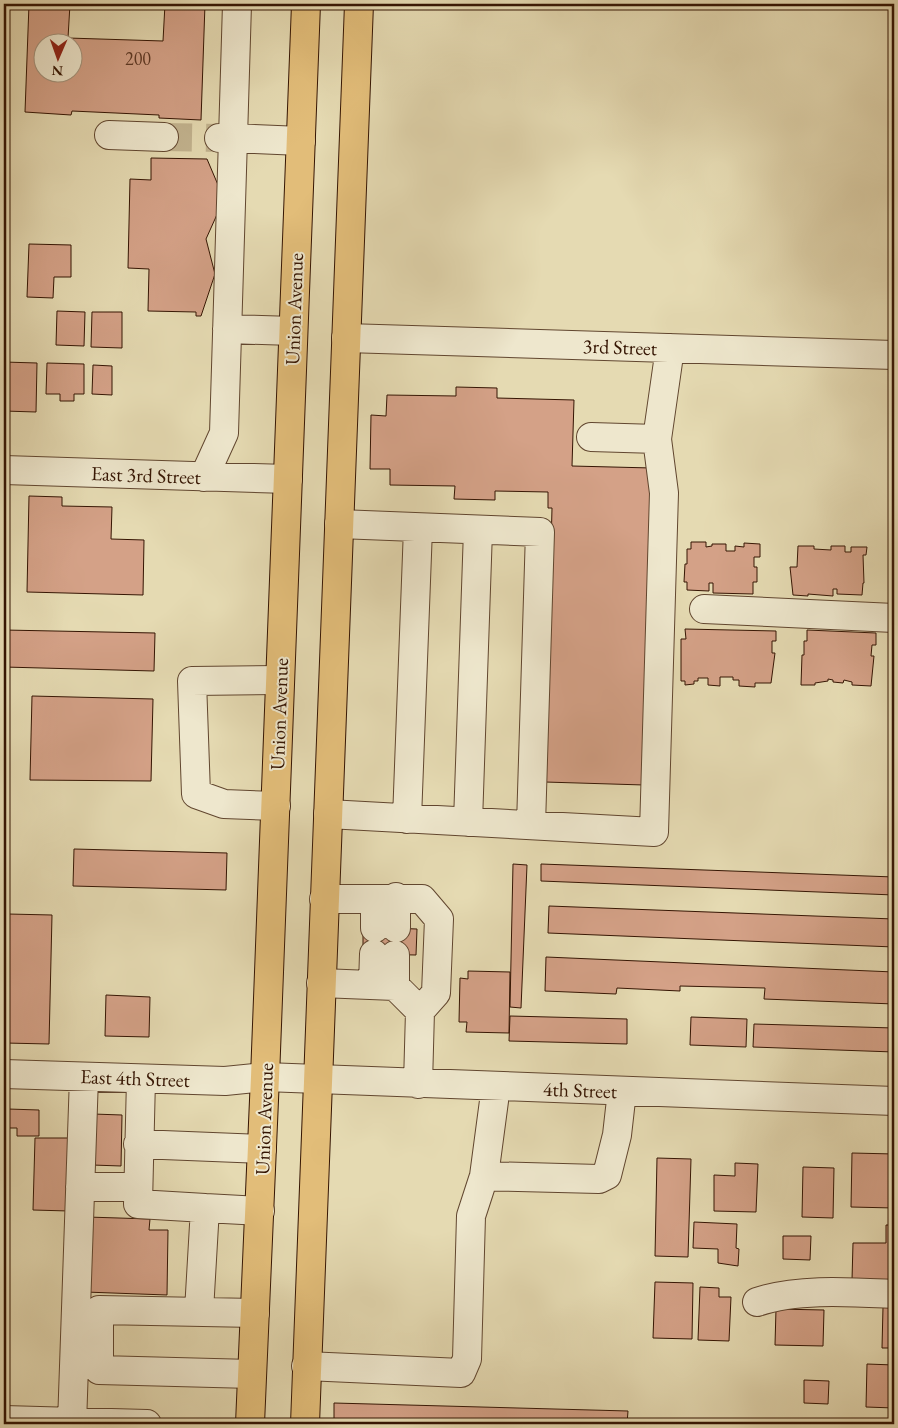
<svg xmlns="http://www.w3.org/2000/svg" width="898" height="1428" font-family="'EB Garamond',serif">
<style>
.building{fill:#d4a187;stroke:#351503;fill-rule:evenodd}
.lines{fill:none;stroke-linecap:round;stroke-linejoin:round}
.minor-tunnel{stroke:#c2b38f;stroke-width:28;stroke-dasharray:28 14;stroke-linecap:butt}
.minor-casing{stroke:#61462f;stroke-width:30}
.highway-casing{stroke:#351503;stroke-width:30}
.minor{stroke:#eee7cd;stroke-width:28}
.highway{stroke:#e2bd79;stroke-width:28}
.labels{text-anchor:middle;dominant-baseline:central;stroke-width:4;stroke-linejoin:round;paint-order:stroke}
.number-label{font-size:18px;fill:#5d3824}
.street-label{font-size:20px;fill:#351503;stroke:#eee7cd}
</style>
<rect width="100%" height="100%" fill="#e5dab2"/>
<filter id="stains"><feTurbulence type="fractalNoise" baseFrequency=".004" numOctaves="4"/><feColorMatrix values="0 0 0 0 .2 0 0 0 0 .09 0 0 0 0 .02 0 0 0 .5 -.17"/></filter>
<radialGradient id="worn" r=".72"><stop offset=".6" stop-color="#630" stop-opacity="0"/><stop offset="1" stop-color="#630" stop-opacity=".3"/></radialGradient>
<!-- building -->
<path class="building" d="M29,4H70L68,38L163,41L165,4H205L201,120L159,118V115L72,111L71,115L25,112ZM42,42H72V72H42Z
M151,158L207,159L224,199L206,239L215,274L201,316H196V312L148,311L149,269L128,268L130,179L151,180Z
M29,244L71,245V277H54L53,298L27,297Z
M57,311L85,312L84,346L56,345Z
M92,312H122V348L91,347Z
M4,362L37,363L36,412L4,411Z
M47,363L84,364V394H74V401H60V394H46Z
M93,365L112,366V395L92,394Z
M456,387L497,388V398L574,400L572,466L652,468L644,785L545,782L552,508H548V492L495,491V500L454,499L455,486L390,485V469H370L371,415L386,416L387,395L456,396Z
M29,496L62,497V506L112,507L111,539L144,540L143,595L27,592Z
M691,542H706V547L712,546V544H726V551H735V546L744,547V543L760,544V557H754V567H757V582H753V594L713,593V583H709V591L687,590V582H684L685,564H687V549H691Z
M798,546H814V549L831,550V546H845V552H851V547H867L866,555H863L864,583H863L862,595L837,594V589H833V596L808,594V596L793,595L790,567H797Z
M685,629L776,631V641H772V653H775L771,683H755V687L739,686V680H733V677H720V686L708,685V678H698V681H694V684L685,685V681H681V639H686Z
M4,630L155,633L154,671L4,667Z
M807,630L876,633V645H872L871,656H874L871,686L852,685V682L844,680L843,683L833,682V680L828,679V681L815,683V685H801L802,655H804V641H807Z
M32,696L153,699L151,781L30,780Z
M74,849L227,853L226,890L73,886Z
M513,864L527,865L521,1008L510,1007Z
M541,864L894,877V895L541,881Z
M549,906L894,919V947L548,933Z
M8,914L52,915L49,1044L5,1043Z
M363,927L417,929L416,955L363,954Z
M546,957L894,972V1004L764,999L765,988L680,986V991L617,988L616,994L545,991Z
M468,971L510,972L509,1033L466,1032L467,1022H459L460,978L468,979Z
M106,995L150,997L149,1037L105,1036Z
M510,1016L627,1019V1044L509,1041Z
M691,1017L747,1019L746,1047L690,1045Z
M754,1024L894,1028V1052L753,1047Z
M8,1109L39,1110V1136H17V1128H8Z
M93,1114L122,1115L121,1166L92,1165Z
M35,1138H71L69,1211L33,1210Z
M852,1153L894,1154V1208L851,1207Z
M657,1158L691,1159L688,1257L655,1256Z
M735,1163L758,1164L756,1212L714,1211V1175L735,1176Z
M803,1167L834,1168L833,1218L802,1217Z
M4,1217H9L8,1252H4Z
M87,1217L150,1219L149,1230H168L167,1295L85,1292Z
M694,1222L737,1224L736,1248L739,1249L738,1266L718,1263V1249L693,1248Z
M886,1225H894V1281L852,1280L853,1243H886Z
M783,1236H811L810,1260L783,1259Z
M655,1282L693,1283L692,1339L653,1338Z
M700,1287L719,1288V1297H731L729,1341L698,1340Z
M883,1307H894V1348H882Z
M776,1309L824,1310L823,1346L775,1345Z
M867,1364L894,1365V1408L866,1407Z
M804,1380L829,1381L828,1404L804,1403Z
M334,1403L628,1411L627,1424H334Z
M818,1419L844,1420V1424H818Z"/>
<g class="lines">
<!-- minor-tunnel -->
<path class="minor-tunnel" d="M164,137L219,138"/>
<!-- minor casing -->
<g class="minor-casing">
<path id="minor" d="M109,135L164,137
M219,138H233L237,4
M227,329L293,331
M346,338L894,355
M591,437L657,439
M4,470L288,479
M204,477L224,433L233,138L301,141
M339,524L540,532L531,825
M704,609L894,618
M276,806L224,804L196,794L192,681L280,680
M328,814L654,832L664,493L657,439L670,348
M407,819L418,528
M468,822L478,530
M324,899H422L439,919L436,993L420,1011
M375,928V900
M396,928V897
M321,983L395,986L420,1011L418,1084
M373,985L374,954
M395,986V955
M4,1074L225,1081L265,1077L894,1101
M141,1079L138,1204L205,1208L199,1311
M138,1144L262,1149
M484,1176L599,1179L607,1175L617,1135L622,1091
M80,1187H138
M205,1208L260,1211
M757,1302C797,1288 852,1292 894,1294
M306,1366L461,1373L467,1359L471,1216L484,1176L496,1086
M252,1374L99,1370V1310L255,1313
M4,1420L147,1424
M72,1424L84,1077"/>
</g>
<!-- highway casing -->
<g class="highway-casing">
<path id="highway" d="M250,1424L265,1077L306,4
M305,1424L359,4"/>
</g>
<!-- minor -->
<use href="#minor" class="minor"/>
<!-- highway -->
<use href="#highway" class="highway"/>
</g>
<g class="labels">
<!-- number labels -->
<g class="number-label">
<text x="138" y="58">200</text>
</g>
<!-- street labels -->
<g class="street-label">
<text transform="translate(294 309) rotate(-88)">Union Avenue</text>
<text transform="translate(620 347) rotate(2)">3rd Street</text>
<text transform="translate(146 475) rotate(2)">East 3rd Street</text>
<text transform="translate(279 714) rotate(-88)">Union Avenue</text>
<text transform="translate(135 1078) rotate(2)">East 4th Street</text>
<text transform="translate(580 1090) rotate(2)">4th Street</text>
<text transform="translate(264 1119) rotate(-88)">Union Avenue</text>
</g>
</g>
<!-- margin -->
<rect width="898" height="1428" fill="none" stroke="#e5dab2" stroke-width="20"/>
<rect x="5" y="5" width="888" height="1418" fill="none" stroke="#351503" stroke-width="2.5"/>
<rect x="10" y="10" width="878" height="1408" fill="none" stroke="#351503"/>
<!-- north arrow -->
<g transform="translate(58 58) rotate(182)"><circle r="24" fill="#eee7cd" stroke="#a4937c"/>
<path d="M0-4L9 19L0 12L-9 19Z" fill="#8f2418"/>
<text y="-8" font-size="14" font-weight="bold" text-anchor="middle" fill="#351503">N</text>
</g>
<rect width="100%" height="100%" filter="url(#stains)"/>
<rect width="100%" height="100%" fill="url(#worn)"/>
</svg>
